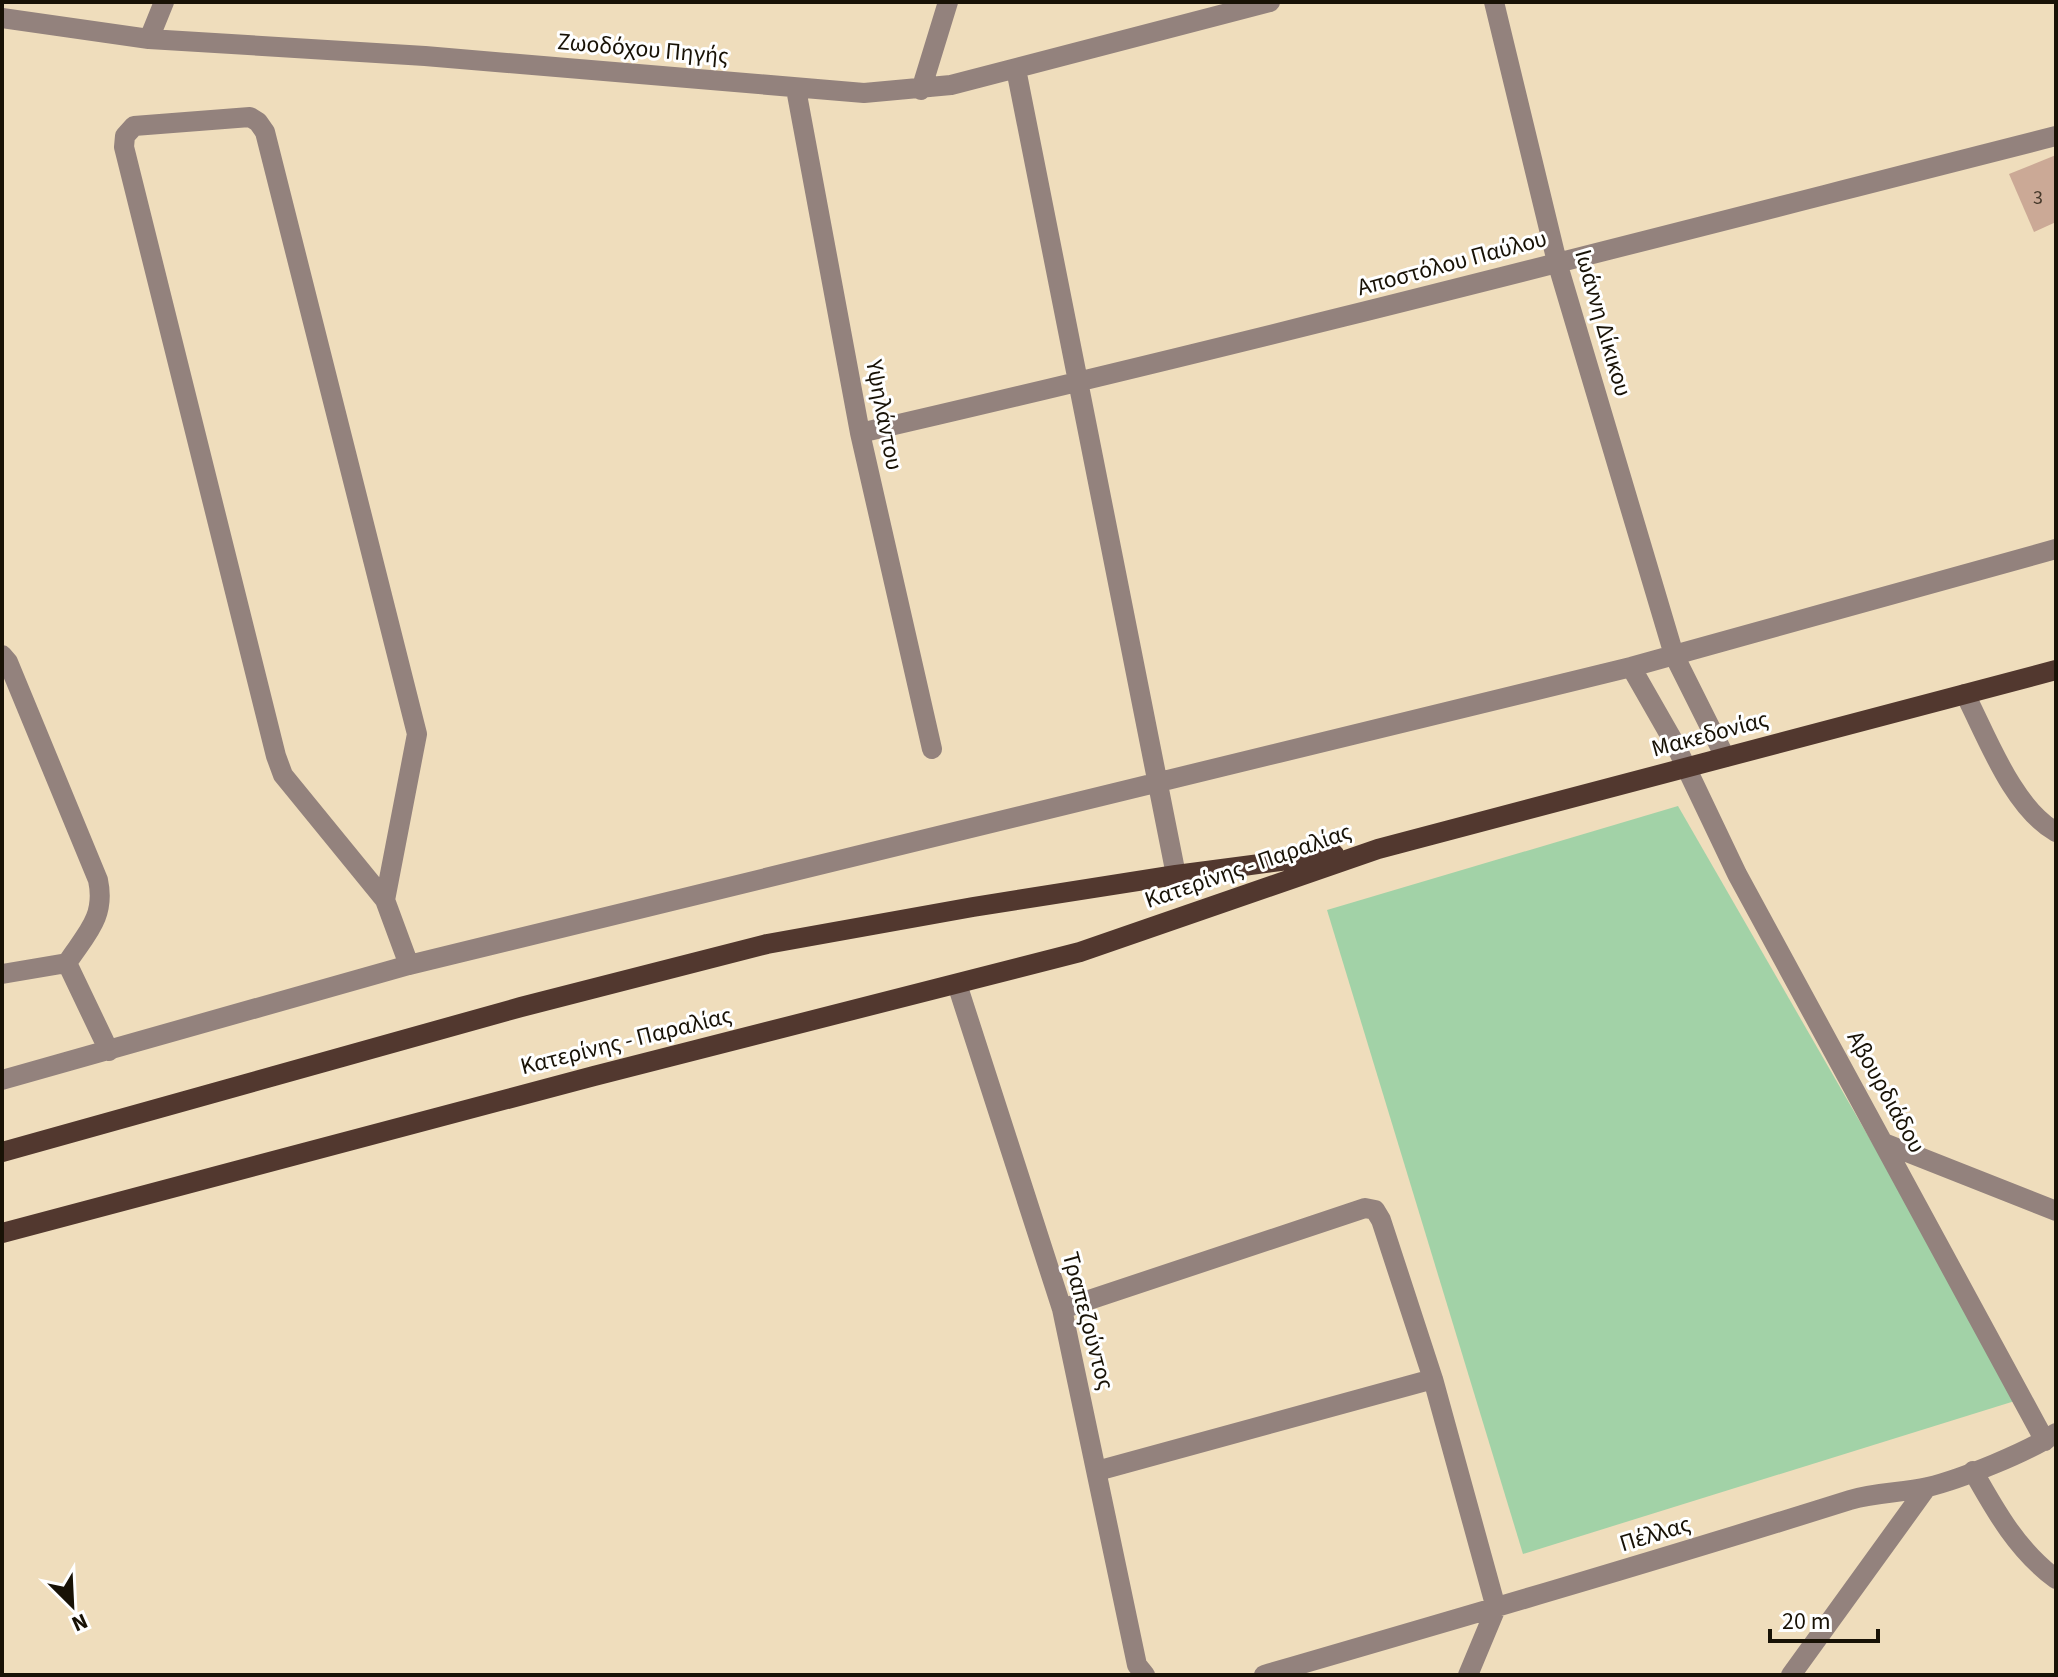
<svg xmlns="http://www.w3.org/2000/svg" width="2058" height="1677" font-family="'Source Sans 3',sans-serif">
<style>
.green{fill:#a2d2a7}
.building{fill:#cba996}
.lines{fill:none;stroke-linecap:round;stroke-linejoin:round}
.minor{stroke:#93827d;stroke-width:20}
.major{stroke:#52382f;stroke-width:20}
.labels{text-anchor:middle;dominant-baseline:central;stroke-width:6;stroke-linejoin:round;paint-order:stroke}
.number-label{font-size:20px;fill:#45382a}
.street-label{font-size:24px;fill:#181206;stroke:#fff}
</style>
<rect width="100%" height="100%" fill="#efddbc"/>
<!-- green -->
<path class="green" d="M1678,806L1965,1304L2018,1400L1523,1554L1327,910Z"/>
<!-- building -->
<path class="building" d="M2056,155V222L2034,232L2009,174Z"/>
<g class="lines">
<!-- minor -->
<path class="minor" d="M1494,2L1557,262L1674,655L1725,757
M2,18L149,39L425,56L864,93L951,85L1270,2
M149,39L164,2
M1016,69L1176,875
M796,89L860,433L932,749
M921,90L948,2
M860,433C1260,341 1658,237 2056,136
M2,655L8,662L98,880C106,917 86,934 67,963L2,974
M1631,667L1675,744L1737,874L2045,1441
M1965,694C1987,737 2013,808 2056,832
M385,900L417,734L265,132L258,122L250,117L134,126L125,136L124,147L276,756L283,775L385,900L409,965
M67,963L109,1051
M957,984L1062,1309L1137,1665L1145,1675
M2,1080L409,965L1631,667L2056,549
M1884,1143L2056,1211
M1062,1309L1365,1208L1375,1210L1381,1220L1433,1379L1496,1608
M1097,1471L1433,1379
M1973,1471C1996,1512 2018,1551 2056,1579
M1264,1675C1460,1618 1656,1561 1850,1500C1876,1492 1902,1493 1928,1487C1961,1479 2028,1452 2056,1433
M1468,1675L1496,1608
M1791,1675L1927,1487"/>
<!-- major -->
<path class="major" d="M2,1152L521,1007L767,944L973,907L1176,875L1334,854
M2,1233L594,1076L1080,952L1378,849L2056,670"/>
</g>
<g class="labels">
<!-- number labels -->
<g class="number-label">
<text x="2038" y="198">3</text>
</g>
<!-- street labels -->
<g class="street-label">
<text transform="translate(643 49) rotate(5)">Ζωοδόχου Πηγής</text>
<text transform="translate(1452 263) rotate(-15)">Αποστόλου Παύλου</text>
<text transform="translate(1603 323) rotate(74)">Ιωάννη Δίκικου</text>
<text transform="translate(884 415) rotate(79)">Υψηλάντου</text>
<text transform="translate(1710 734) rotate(-15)">Μακεδονίας</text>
<text transform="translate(1248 866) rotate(-19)">Κατερίνης - Παραλίας</text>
<text transform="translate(626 1041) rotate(-14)">Κατερίνης - Παραλίας</text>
<text transform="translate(1886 1092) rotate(61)">Αβουρδιάδου</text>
<text transform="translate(1088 1321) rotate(75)">Τραπεζούντος</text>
<text transform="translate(1655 1534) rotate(-17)">Πέλλας</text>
</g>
</g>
<!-- border -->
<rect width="2058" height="1677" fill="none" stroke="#181206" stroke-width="8"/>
<!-- north arrow -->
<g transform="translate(72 1605) rotate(156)" stroke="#ffffff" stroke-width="6" paint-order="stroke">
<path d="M0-6L14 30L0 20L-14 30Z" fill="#181206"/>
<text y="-12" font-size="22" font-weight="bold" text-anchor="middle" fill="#181206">N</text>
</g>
<!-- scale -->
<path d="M1770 1629v12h108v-12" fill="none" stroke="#181206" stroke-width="4"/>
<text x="1782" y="1629" font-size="24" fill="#181206" stroke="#ffffff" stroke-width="6" paint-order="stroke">20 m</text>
</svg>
